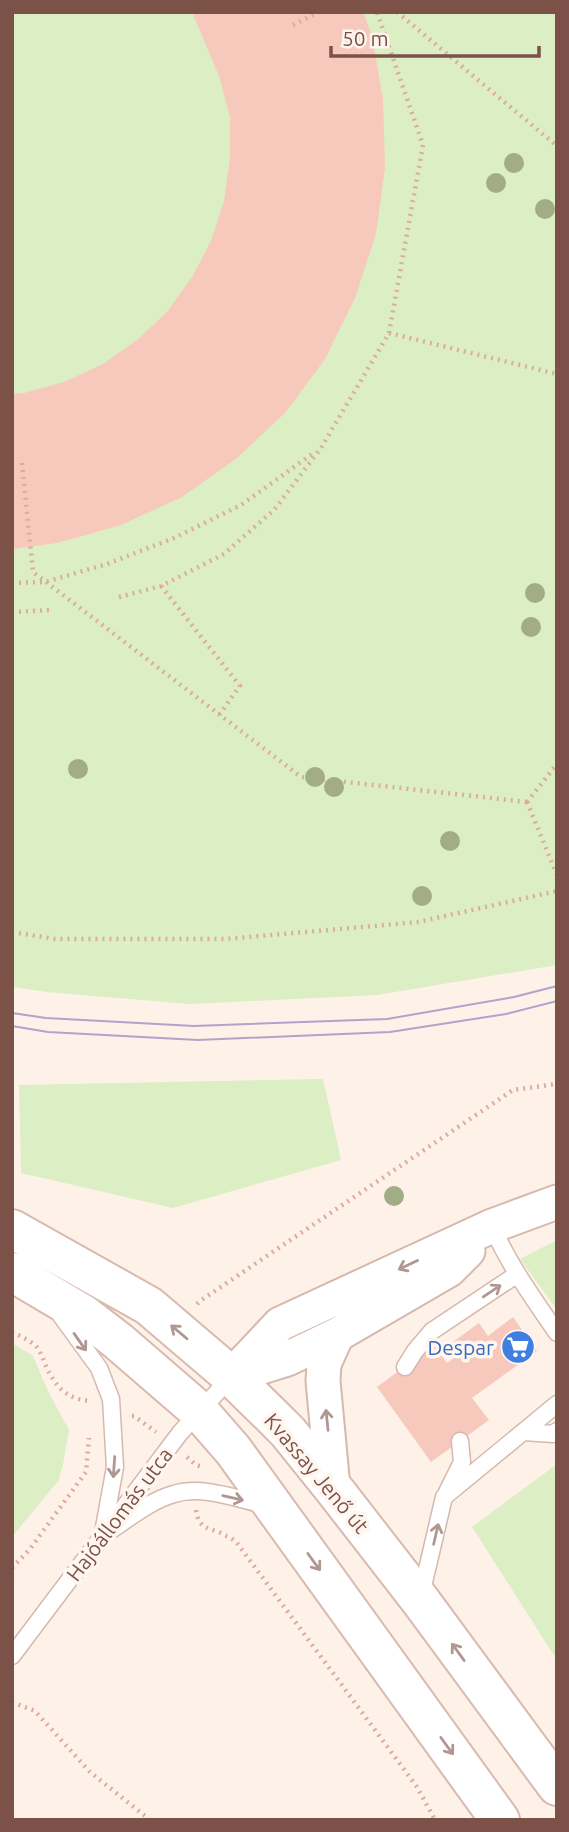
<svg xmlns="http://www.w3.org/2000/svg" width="569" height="1832" font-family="Ubuntu,sans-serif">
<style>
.green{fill:#dceec4}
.building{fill:#f6c9bc}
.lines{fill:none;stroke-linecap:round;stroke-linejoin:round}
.lane-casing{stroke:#d5b9ae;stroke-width:19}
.street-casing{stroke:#d5b9ae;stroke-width:37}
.secondary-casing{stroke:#dab9ae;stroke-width:42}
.path{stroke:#dcac9e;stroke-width:4.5;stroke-dasharray:2 5;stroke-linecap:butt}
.lane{stroke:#fff;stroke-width:16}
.street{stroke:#fff;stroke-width:33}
.secondary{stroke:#fff;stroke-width:38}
.tram{stroke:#b2a3ca;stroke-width:2}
.tree{fill:#a2ad88}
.oneway{stroke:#b09791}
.labels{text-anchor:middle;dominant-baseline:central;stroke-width:7;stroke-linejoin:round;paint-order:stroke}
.shop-label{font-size:21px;fill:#366cbe;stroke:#fff6f0;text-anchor:end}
.street-label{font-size:21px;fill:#7c5248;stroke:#fff6f0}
</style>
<rect width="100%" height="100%" fill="#fef1e8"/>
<!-- green -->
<path class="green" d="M12,12H557V965L377,995L189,1004L47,992L12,987Z
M323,1079L341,1160L173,1208L21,1173L19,1085Z
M557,1240V1310L520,1259Z
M12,1343L33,1356L48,1391L69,1430L63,1465L58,1481L12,1537Z
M557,1464V1660L472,1527Z"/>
<!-- building -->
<path class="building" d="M192,12H363L372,35L383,100L385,168L376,234L355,298L325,359L286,412L237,458L182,497L121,525L57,543L12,549V394L24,393L64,382L103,364L137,340L167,312L192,277L211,241L224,201L230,157V117L219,76Z
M513,1317L537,1351L472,1398L489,1420L431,1462L377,1387L434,1345L447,1363L454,1358L446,1347L479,1323L488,1336Z"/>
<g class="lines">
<!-- lane casing -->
<g class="lane-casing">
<path id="lane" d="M492,1226C509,1265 533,1298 557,1333
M59,1313L99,1368L111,1399L115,1467L103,1533
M405,1367L415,1351L432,1331L516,1275
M524,1432L553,1434L557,1431
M447,1492L462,1462L460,1441
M113,1529C132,1516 152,1500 174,1494C203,1485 237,1499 265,1505
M421,1595L444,1497L557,1404
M12,1656L180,1433L231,1377"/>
</g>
<!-- street casing -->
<g class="street-casing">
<path id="street" d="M231,1376L280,1324L492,1226L557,1202
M233,1376L287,1359L337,1335L449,1270L468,1251
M333,1488L323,1381L324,1364L337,1335"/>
</g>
<!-- secondary casing -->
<g class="secondary-casing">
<path id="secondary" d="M12,1229L149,1306L231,1376L271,1415L288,1432L333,1488L420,1600L557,1786
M12,1272L83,1314L118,1341L199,1411L233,1450L500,1820"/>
</g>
<!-- path -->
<path class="path" d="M397,12L557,146
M293,25L319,12
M389,333L557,374
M22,463L33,572L301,777L527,802
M12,583L45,582L107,564L174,538L241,505L315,452
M161,586L240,686L219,715
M119,597L161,586L224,554L274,510L321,448L389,333L423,145L377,12
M12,612L50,610
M527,802L557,875
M527,802L557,764
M12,932L55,939H226L418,922L557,891
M197,1304L200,1301L513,1090L557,1084
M12,1332C20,1336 29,1340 36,1346C41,1352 43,1359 46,1366C56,1387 66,1399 91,1401
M132,1416H134L156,1432
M187,1457L196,1465L203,1467
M196,1510C199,1532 212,1527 227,1536C229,1536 236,1542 237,1543L417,1787L435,1820
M12,1568L30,1549L86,1472L89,1438
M12,1702L35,1711L90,1772L150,1820"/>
<!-- lane -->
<use href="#lane" class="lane"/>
<!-- street -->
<use href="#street" class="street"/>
<!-- secondary -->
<use href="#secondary" class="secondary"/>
<!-- tram -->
<path class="tram" d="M12,1013L46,1018L194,1026L387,1019L514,997L557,986
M12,1026L48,1032L198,1040L390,1032L506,1014L557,1001"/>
</g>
<!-- trees -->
<g class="tree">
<circle cx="514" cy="163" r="10"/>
<circle cx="496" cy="183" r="10"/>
<circle cx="545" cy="209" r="10"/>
<circle cx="535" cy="593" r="10"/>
<circle cx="531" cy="627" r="10"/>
<circle cx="78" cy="769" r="10"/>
<circle cx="315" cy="777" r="10"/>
<circle cx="334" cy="787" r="10"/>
<circle cx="450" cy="841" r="10"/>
<circle cx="422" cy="896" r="10"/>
<circle cx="394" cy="1196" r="10"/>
</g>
<!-- one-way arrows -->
<defs><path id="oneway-shaft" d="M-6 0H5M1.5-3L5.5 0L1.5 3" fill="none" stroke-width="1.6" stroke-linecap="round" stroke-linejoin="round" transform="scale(1.75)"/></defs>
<g class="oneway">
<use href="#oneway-shaft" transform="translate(408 1265) rotate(155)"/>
<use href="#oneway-shaft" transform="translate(492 1291) rotate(-34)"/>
<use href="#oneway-shaft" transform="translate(179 1332) rotate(-140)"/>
<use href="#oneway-shaft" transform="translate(80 1342) rotate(55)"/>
<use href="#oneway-shaft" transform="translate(327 1420) rotate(-96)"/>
<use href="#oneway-shaft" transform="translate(114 1467) rotate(94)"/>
<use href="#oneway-shaft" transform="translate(233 1498) rotate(13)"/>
<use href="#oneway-shaft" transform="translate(436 1534) rotate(-77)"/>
<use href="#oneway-shaft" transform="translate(314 1562) rotate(54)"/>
<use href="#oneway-shaft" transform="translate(458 1652) rotate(-126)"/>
<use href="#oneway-shaft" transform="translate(447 1746) rotate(54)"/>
</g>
<!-- icons -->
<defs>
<g id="supermarket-disc" transform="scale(1.75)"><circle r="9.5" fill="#3f7fe0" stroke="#fff6f0"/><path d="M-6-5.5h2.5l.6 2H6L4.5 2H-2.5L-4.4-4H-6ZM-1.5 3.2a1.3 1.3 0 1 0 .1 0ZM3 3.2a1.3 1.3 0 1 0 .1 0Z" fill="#fff"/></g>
</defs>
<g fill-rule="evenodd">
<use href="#supermarket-disc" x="518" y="1347"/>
</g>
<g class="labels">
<!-- shop labels -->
<g class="shop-label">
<text x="494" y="1347">Despar</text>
</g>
<!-- street labels -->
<g class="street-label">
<text transform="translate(317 1473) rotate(50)">Kvassay Jenő út</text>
<text transform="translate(119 1514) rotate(-53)">Hajóállomás utca</text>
</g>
</g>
<!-- border -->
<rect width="569" height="1832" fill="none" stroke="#7c5248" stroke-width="28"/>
<!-- scale -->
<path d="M331 46v10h208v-10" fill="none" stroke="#7c5248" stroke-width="3.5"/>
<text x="342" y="46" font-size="21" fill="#7c5248" stroke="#fff6f0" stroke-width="5" paint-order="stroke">50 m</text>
</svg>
